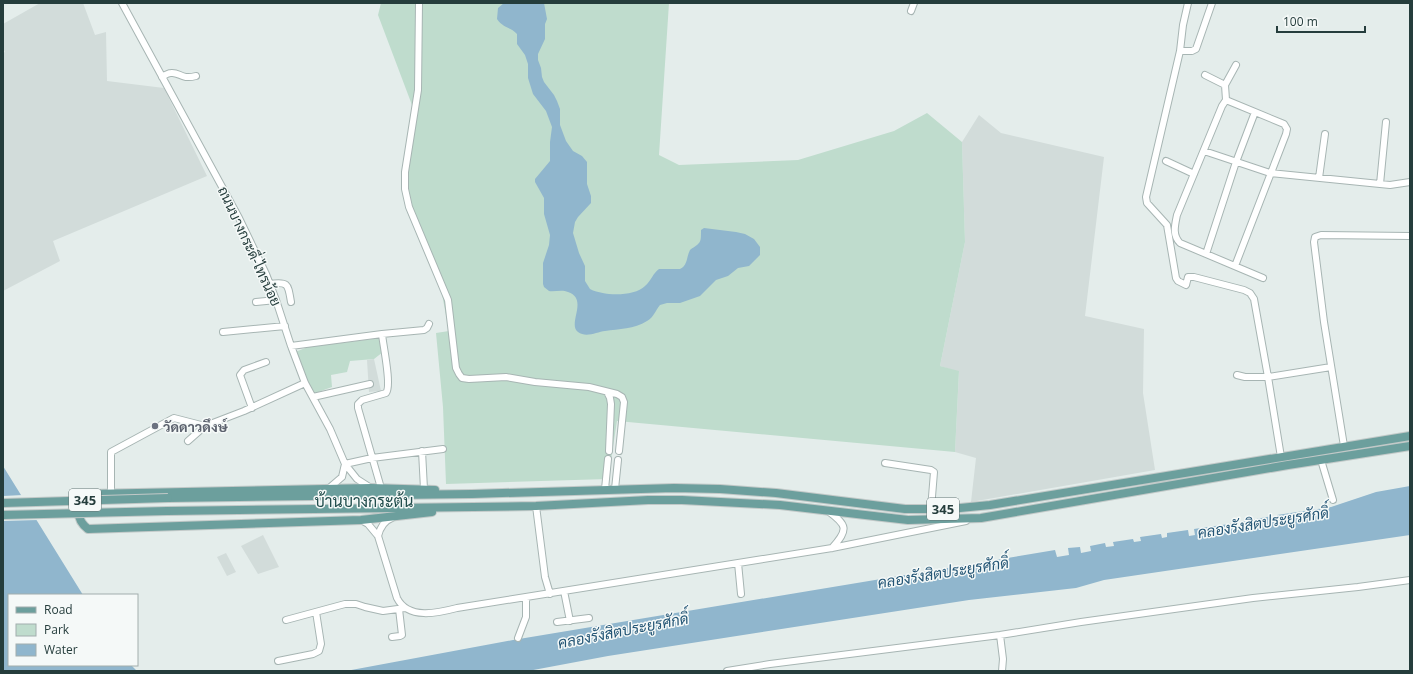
<svg xmlns="http://www.w3.org/2000/svg" width="1413" height="674" font-family="'Open Sans',Sarabun,sans-serif">
<style>
.built{fill:#d2dcda}
.green{fill:#bfdccd}
.water{fill:#90b6cd}
.pier{fill:#e4edeb}
.lines{fill:none;stroke-linecap:round;stroke-linejoin:round}
.minor-casing{stroke:#a7b5b3;stroke-width:8}
.major-casing{stroke:#c2c9c8;stroke-width:10}
.minor{stroke:#fff;stroke-width:6}
.major{stroke:#6c9f9d;stroke-width:8}
.major-bridge-casing{stroke:#c2c9c8;stroke-width:10;stroke-linecap:butt}
.major-bridge{stroke:#6c9f9d;stroke-width:8}
.worship-dot{fill:#6b7280;stroke:#f5f9f8;stroke-width:1.5}
.labels{text-anchor:middle;dominant-baseline:central;stroke-width:3;stroke-linejoin:round;paint-order:stroke}
.shield{fill:#f5f9f8;stroke:#637574;stroke-width:1}
.shield-label{font-size:13px;font-weight:bold;fill:#253d3c}
.street-label{font-size:14px;fill:#253d3c;stroke:#f5f9f8}
.worship-label{font-size:14px;font-weight:bold;fill:#5b616d;stroke:#f5f9f8;text-anchor:start}
.water-label{font-size:15px;font-style:italic;fill:#235575;stroke:#f5f9f8}
.quarter-label{font-size:16px;fill:#224e4d;stroke:#f5f9f8}
</style>
<rect width="100%" height="100%" fill="#e4edeb"/>
<!-- built -->
<path class="built" d="M40,3H83L95,35L106,32L107,81L164,88L207,176L53,241L60,261L3,291V53L5,52L3,48V24Z
M979,115L1001,133L1104,157L1085,316L1144,329L1143,393L1155,470L971,502L976,458L955,452L959,372L940,366L965,242L962,142Z
M374,359L381,391L369,392L367,360Z
M263,535L279,567L258,574L241,546Z
M226,553L236,572L227,576L217,557Z"/>
<!-- green -->
<path class="green" d="M381,3H669L659,155L679,165L798,160L894,131L927,113L962,142L965,242L940,366L959,371L955,452L617,421L608,479L446,484L443,407L436,333L449,331L441,289L408,214L404,201L408,151L415,113L378,15Z
M381,338L383,352L374,359L350,361L347,372L331,375L332,387L313,394L305,381L295,352L308,347Z"/>
<!-- water -->
<path class="water" d="M504,3H544L547,19L545,24V39L538,54V60L541,68L542,77L544,82L554,95L557,101L560,109V125L566,141L573,151L582,156L587,162V184L591,196V203L578,217L575,222L573,233L579,253L585,266V281L590,289C603,296 634,297 645,286C651,281 653,273 659,269H680C688,265 686,258 690,250C701,242 701,244 701,230L704,228L736,232L745,234L754,239L760,247V255L749,266L738,268L728,276L716,280L700,296L680,303H667L660,305C655,311 654,317 647,321C634,329 619,329 605,331C597,332 586,338 578,332C567,324 589,299 568,292C562,289 555,292 549,291L544,287L543,284V263L549,245L550,235L544,214V198L535,182V179L550,161V142L552,127L546,111L533,94L528,78V64L525,55L517,44V34C511,27 504,29 497,19L498,8Z
M3,466L83,595H9V665H131L137,671H3Z
M1410,486V535L1104,580L1076,588L969,600L608,656L528,671H346L513,640L1055,550L1057,557L1069,555L1068,548L1080,547L1081,553L1091,551L1090,546L1105,543L1106,547L1114,546L1113,542L1133,539L1134,542L1141,541L1140,537L1161,534L1162,538L1167,537V533L1188,530L1189,536L1195,535L1194,529L1236,523L1237,526H1241V522L1272,516V520H1277V515L1331,507L1376,492Z"/>
<!-- pier -->
<path class="pier" d="M23,495L38,520L3,521V496Z"/>
<g class="lines">
<!-- minor casing -->
<g class="minor-casing">
<path id="minor" d="M122,3L239,218L266,274L276,300L291,346L305,383L330,429L345,464L357,479L371,488
M419,3L418,90L405,172V189L409,207L448,300L456,368L459,374L462,378L469,379L506,377L535,382L589,387L617,394L622,397L624,402L619,451
M1188,3L1183,25L1180,51L1146,197L1147,203L1167,225L1176,278L1178,281L1186,285L1188,277H1194L1244,290L1250,293L1254,299L1268,377H1245L1237,375
M911,11L914,3
M1180,51H1192L1196,49L1212,3
M1205,75L1225,85L1226,100L1222,106L1177,215C1175,225 1172,235 1180,243L1263,278
M162,77C165,75 168,73 171,73C180,72 181,80 196,76
M1225,85L1236,65
M1226,100L1284,124L1287,129L1286,134L1235,266
M1204,151L1270,173L1390,185L1410,182
M1166,161L1194,174
M1319,178L1325,134
M1380,184L1386,122
M1206,254L1236,162L1255,112
M270,284C289,281 288,285 291,302
M256,302L276,300
M223,332L285,326
M291,346L382,334L424,330L427,328L429,324
M607,392L610,398L611,404L609,451
M313,397L370,384
M252,408L240,375L244,370L266,362
M188,441L205,426
M1344,446L1324,322L1314,242L1315,237L1321,235L1410,236
M422,451L424,489
M1281,457L1268,377L1331,367
M1321,460L1333,500
M885,463L931,470L934,472L931,509
M345,464L372,458L443,449
M381,488L358,408V404L362,400L386,393C392,386 383,345 382,334
M328,489L342,477L345,464
M605,489L608,459
M615,489L618,460
M111,493V452L174,418L205,426L244,411L305,383
M536,506L545,577L550,594
M828,511C847,525 849,529 832,548
M361,520L368,524L378,536L397,598C408,620 438,613 457,608L832,548L966,521
M378,536C380,528 384,521 392,518
M738,563L741,594
M564,591L570,621
M286,620L345,604H356L365,607L383,611L405,608
M557,622L589,618
M1000,635L1003,659L1002,671
M392,637L400,636L402,635L399,609
M518,638L526,617V597
M278,661L313,654L319,651L321,644L316,612
M727,671L770,664L1000,635L1081,622L1253,598L1358,587L1410,580"/>
</g>
<!-- major casing -->
<g class="major-casing">
<path id="major" d="M168,498L472,494L674,488L720,489L776,493L905,509H950L990,505L1410,436
M167,511L473,507L536,506L648,500H682L780,505L908,520L981,518L1288,465L1410,446
M432,512L361,520L88,529C76,520 77,509 83,497L90,494L371,488L435,490"/>
</g>
<!-- minor -->
<use href="#minor" class="minor"/>
<!-- major -->
<use href="#major" class="major"/>
<!-- major-bridge casing -->
<g class="major-bridge-casing">
<path id="major-bridge" d="M3,503L168,498
M3,515L167,511"/>
</g>
<!-- major-bridge -->
<use href="#major-bridge" class="major-bridge"/>
</g>
<!-- markers -->
<circle class="worship-dot" cx="155" cy="426" r="4"/>
<g class="labels">
<!-- shield labels -->
<g class="shield">
<rect x="69" y="489" width="32" height="22" rx="3"/>
<rect x="927" y="498" width="32" height="22" rx="3"/>
</g>
<g class="shield-label">
<text x="85" y="500">345</text>
<text x="943" y="509">345</text>
</g>
<!-- street labels -->
<g class="street-label">
<text transform="translate(250 246) rotate(65)">ถนนบางกระดี่-ไทรน้อย</text>
</g>
<!-- worship labels -->
<g class="worship-label">
<text x="163" y="426">วัดดาวดึงษ์</text>
</g>
<!-- water labels -->
<g class="water-label">
<text transform="translate(1263 522) rotate(-9)">คลองรังสิตประยูรศักดิ์</text>
<text transform="translate(943 572) rotate(-9)">คลองรังสิตประยูรศักดิ์</text>
<text transform="translate(623 630) rotate(-11)">คลองรังสิตประยูรศักดิ์</text>
</g>
<!-- quarter labels -->
<g class="quarter-label">
<text x="364" y="501">บ้านบางกระต้น</text>
</g>
</g>
<!-- border -->
<rect width="1413" height="674" fill="none" stroke="#253d3c" stroke-width="8"/>
<!-- legend -->
<rect x="8" y="594" width="130" height="72" fill="#f5f9f8" stroke="#a2aead"/>
<rect x="16" y="607" width="20" height="6" fill="#6c9f9d" stroke="#a2aead"/>
<text x="44" y="614" font-size="12" fill="#253d3c">Road</text>
<rect x="16" y="624" width="20" height="12" fill="#bfdccd" stroke="#a2aead"/>
<text x="44" y="634" font-size="12" fill="#253d3c">Park</text>
<rect x="16" y="644" width="20" height="12" fill="#90b6cd" stroke="#a2aead"/>
<text x="44" y="654" font-size="12" fill="#253d3c">Water</text>
<!-- scale -->
<path d="M1277 26v6h88v-6" fill="none" stroke="#253d3c" stroke-width="2"/>
<text x="1283" y="26" font-size="12" fill="#253d3c" stroke="#f5f9f8" stroke-width="3" paint-order="stroke">100 m</text>
</svg>
